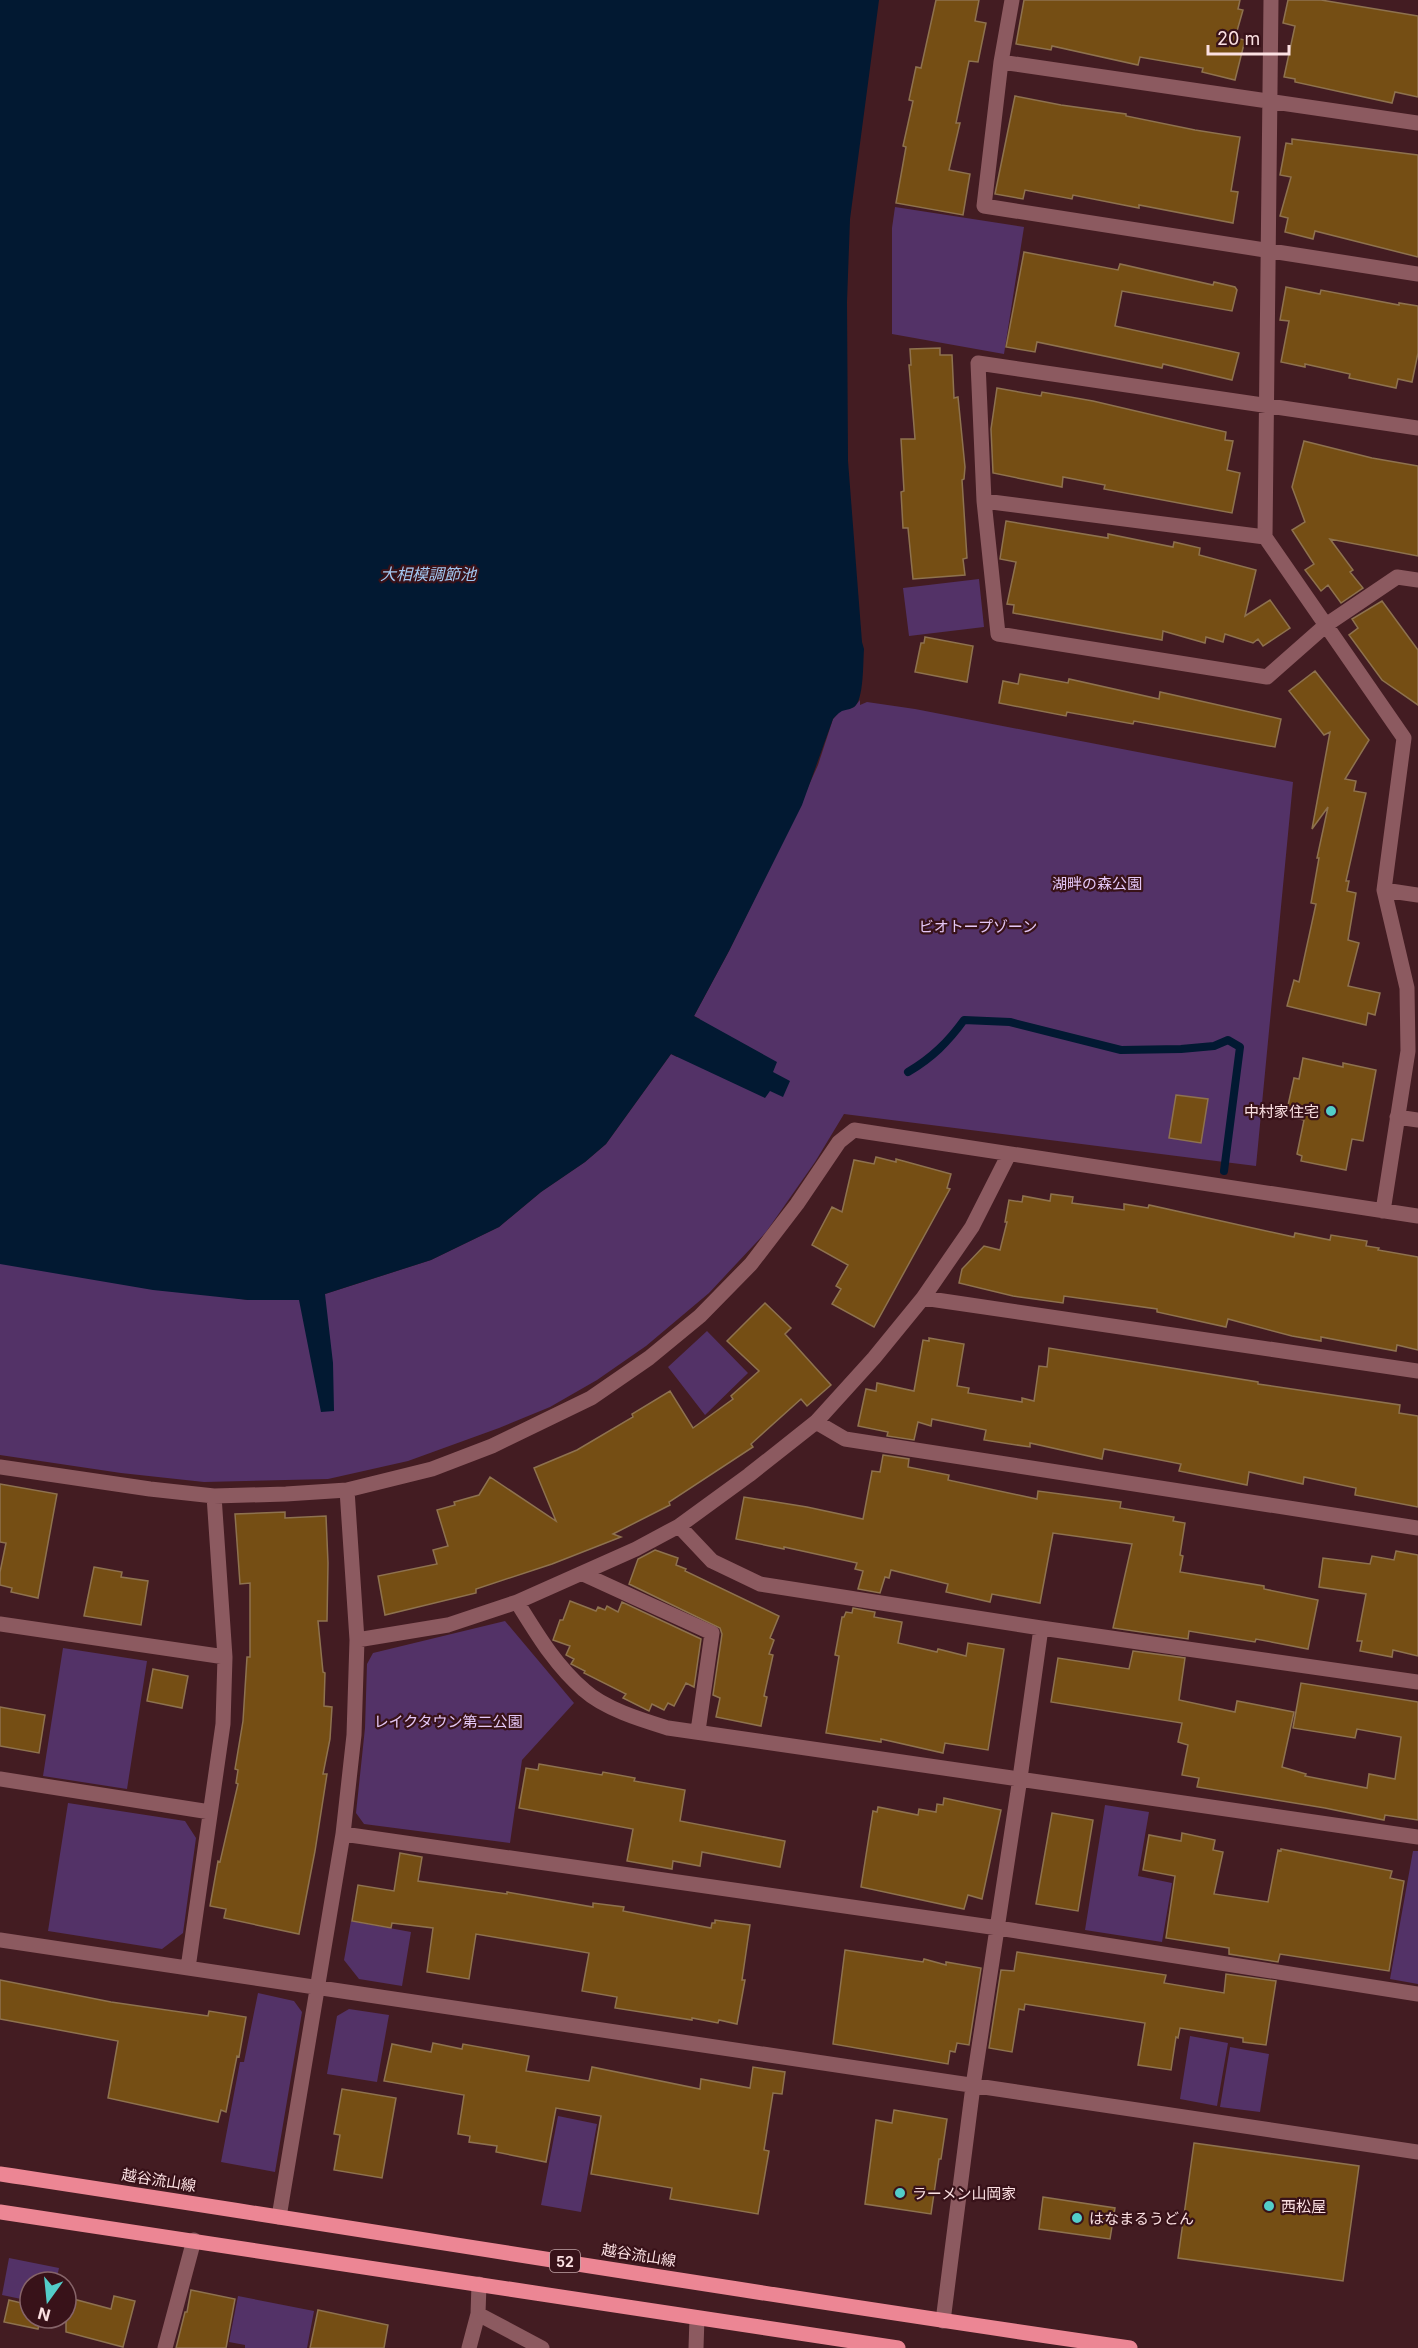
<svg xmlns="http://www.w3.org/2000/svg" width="1418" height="2348" font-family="Inter,'Noto Sans JP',sans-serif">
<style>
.green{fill:#533267}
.water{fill:#021932}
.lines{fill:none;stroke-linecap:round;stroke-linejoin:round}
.stream{stroke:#021932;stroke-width:8}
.building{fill:#754e14;stroke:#8e724f;stroke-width:1.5}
.minor{stroke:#8c5a60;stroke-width:15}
.major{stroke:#ec8694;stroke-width:15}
.poi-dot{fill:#53cdc9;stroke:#381219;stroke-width:2}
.labels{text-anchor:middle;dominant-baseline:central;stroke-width:4.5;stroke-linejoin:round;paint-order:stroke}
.shield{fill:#381219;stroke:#c0a2a6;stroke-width:1.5}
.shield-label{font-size:14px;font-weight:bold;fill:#fbe0e2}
.park-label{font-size:15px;fill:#e4c7f6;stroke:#381219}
.poi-label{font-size:15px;fill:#fbe0e2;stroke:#381219;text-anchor:start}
.street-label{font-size:15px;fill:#fbe0e2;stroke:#381219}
.water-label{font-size:16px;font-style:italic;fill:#a4c8f2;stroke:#381219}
</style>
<rect width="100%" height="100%" fill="#431c22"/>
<!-- green -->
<path class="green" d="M895,207L1024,227L1004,354L892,334V228Z
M979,579L984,627L909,636L903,588Z
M860,700V705L867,702L915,709L1293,782L1256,1166L844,1114L815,1162L766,1232L709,1293L646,1346L597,1380L550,1407L499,1428L408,1461L328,1479L204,1482L121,1473L0,1455V1263L248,1300H299L325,1297V1294L431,1260L499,1227L541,1192L585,1162L606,1144L671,1054L677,1057L700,1019L694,1016L729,951L790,827L818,765L833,719L842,709L854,707Z
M707,1331L748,1373L705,1415L668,1367Z
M505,1621L574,1703L522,1760L510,1843L364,1824L356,1813L365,1728L367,1664L373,1653Z
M63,1648L147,1661L127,1789L43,1776Z
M68,1803L185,1821L196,1838L183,1933L162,1949L48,1931Z
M1105,1805L1149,1812L1138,1876L1172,1883L1162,1942L1085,1930Z
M1413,1851H1418V1984L1390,1979Z
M351,1921L411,1932L402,1986L359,1979L344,1960Z
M258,1993L294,2001L302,2012L275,2172L221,2162L240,2062H244Z
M349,2009L389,2015L377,2082L327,2074L337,2016Z
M1190,2036L1228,2043L1217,2106L1180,2099Z
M1230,2047L1269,2054L1260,2112L1220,2107Z
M558,2116L597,2124L581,2212L541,2205Z
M9,2258L59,2268L56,2282H30V2292H28L26,2300L2,2295Z
M238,2296L314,2311L307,2348H245V2345L229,2342Z"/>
<!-- water -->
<path class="water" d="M0,0H879L850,219L847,302L848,461L862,642L864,649C863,661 864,701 854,707C843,713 845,706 833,719L802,805L729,951L694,1016L777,1062L773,1072L790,1081L783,1097L770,1091L765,1098L671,1054L606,1144L585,1162L541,1192L499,1227L431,1260L325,1294L333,1363L334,1411L321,1412L299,1300H248L153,1290L0,1264Z"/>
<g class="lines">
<!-- stream -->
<path class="stream" d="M908,1072C932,1058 948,1042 964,1020L1010,1022L1121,1050L1181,1049L1214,1046L1228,1040L1240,1047L1224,1171"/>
</g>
<!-- building -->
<path class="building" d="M936,0H979L975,21L986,23L978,62L969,61L956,123H960L949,170L970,174L963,215L896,203L906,147L903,146L913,101L909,100L916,67L921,68Z
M1024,0H1240L1238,9L1243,10L1235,38L1245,40L1235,80L1202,72L1203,68L1140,57L1138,65L1052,46L1051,50L1016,44Z
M1288,0H1321L1418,16V97L1395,92L1392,103L1295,82V79L1284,77L1295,26L1283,23Z
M1015,96L1061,105L1126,114V116L1195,130L1240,137L1231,191L1238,192L1233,223L1139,205V208L1073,195L1072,199L1025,190L1023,199L995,194Z
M1292,139L1418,155V257L1315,231L1313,239L1285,232L1288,218L1280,216L1291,177L1280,175L1286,143L1292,144Z
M1024,252L1118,270L1120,264L1213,285L1214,282L1235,287L1237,290L1232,311L1122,291L1115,326L1239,353L1232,380L1163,364L1162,368L1037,342L1035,352L1006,347Z
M1286,287L1320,294L1321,290L1399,305V303L1418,306V353L1412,382L1398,379L1396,388L1349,378L1350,374L1305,364V367L1281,362L1289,321L1280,320Z
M940,348V355H952L954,398L958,397L965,467L964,479L962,480L967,558L963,559L965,575L913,579L908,528H903L901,492L904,491L901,439H915L909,365H911L910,349Z
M997,388L1041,396L1042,392L1093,401L1226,432L1225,440L1233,441L1227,470L1240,473L1232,513L1104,489L1105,485L1063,477L1062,487L993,473L991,429Z
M1304,441L1372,458L1418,466V556L1330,539L1353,570L1350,572L1363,588L1341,603L1328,585L1321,591L1305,570L1314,564L1292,530L1305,522L1292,487Z
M1006,521L1108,538V534L1173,547L1174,542L1200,548L1199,555L1256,570L1245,616L1270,600L1290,628L1263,646L1258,639L1253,643L1225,634L1223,642L1206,637L1205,643L1163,631L1162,640L1013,613L1014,605L1007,604L1016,562L1000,559Z
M1382,601L1418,650V705L1382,680L1349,635L1358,628L1352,619Z
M925,637L973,646L967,682L915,672L921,643H924Z
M1315,671L1369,740L1345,779L1356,781L1354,791L1366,793L1346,881H1349L1347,891L1356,893L1348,940L1359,943L1348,986L1380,993L1375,1015L1368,1013L1366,1025L1287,1006L1294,980L1299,982L1316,904L1311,903L1319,858H1317L1328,807L1312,829L1330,732L1324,735L1289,691Z
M1020,674L1068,683L1069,679L1159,699L1160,692L1281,719L1275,747L1134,721L1133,724L1067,712L1066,716L999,703L1003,681L1018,684Z
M1303,1058L1343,1067V1063L1376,1070L1363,1141L1352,1139L1346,1170L1301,1161L1302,1156L1297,1154L1304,1120L1295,1118L1296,1112L1287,1110L1294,1078L1299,1079Z
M1176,1095L1208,1099L1201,1143L1169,1138Z
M876,1157L896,1162V1159L951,1174L947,1188L950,1189L874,1327L832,1304L841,1289L836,1286L848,1265L812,1245L832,1207L842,1212L854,1160L874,1164Z
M1051,1194L1073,1197L1072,1203L1124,1210V1204L1148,1208L1149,1205L1294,1237L1295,1233L1330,1240L1331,1235L1367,1241L1366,1246L1379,1248L1378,1250L1418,1257V1350L1397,1345L1396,1351L1321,1337V1341L1292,1336L1228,1319L1226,1327L1157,1312V1309L1064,1296L1063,1303L1013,1296L959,1283L962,1269L984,1246L1000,1250L1007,1222H1005L1009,1200L1022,1202L1023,1196L1050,1201Z
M765,1303L791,1328L785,1334L831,1385L807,1406L801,1399L751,1444L753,1447L669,1502L670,1505L613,1534L621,1537L552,1564L476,1589V1593L385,1615L378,1576L437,1564L433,1550L448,1546L437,1510L455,1505L454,1502L479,1495L490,1477L556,1521L534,1468L577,1450L633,1417L632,1414L670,1391L693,1428L733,1399L731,1396L759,1371L727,1341Z
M929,1338L964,1344L957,1386L969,1388L968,1393L1022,1402V1398L1034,1401L1039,1366L1047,1367L1049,1348L1258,1382V1384L1400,1405L1399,1413L1418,1416V1507L1355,1495L1356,1488L1304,1477L1303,1484L1249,1472L1247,1485L1179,1471L1181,1464L1104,1449L1102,1459L1030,1443V1447L984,1440L986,1430L932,1419L931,1426L918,1422L914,1440L887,1436L888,1432L858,1426L866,1389L876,1391L877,1383L914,1391L923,1340L929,1341Z
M883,1455L909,1459L908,1467L949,1475L948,1480L1037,1499L1038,1491L1121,1502L1120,1508L1174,1517L1173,1521L1185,1523L1180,1555L1183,1556L1180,1572L1264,1586V1589L1318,1600L1308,1649L1256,1639L1255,1642L1189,1631L1188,1639L1113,1628L1132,1544L1053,1533L1040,1603L992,1594L990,1602L946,1592L948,1584L891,1570L889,1578L885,1577L880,1593L858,1589L863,1571L855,1569L857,1563L784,1547V1549L736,1539L744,1497L807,1507L863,1519L872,1471L880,1472Z
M0,1484L57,1494L38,1598L11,1592L12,1588L0,1585V1572L6,1543L0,1542Z
M285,1512V1518L326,1516L328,1563L327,1621H318L323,1672L325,1673L324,1706L332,1707L330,1739L323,1774H327L315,1851L299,1934L224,1918L226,1909L210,1906L218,1861L220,1862L238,1784L236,1783L238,1770L235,1769L243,1721L247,1657H250V1583L240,1584L235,1514Z
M655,1550L678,1558L676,1565L686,1569L685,1571L779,1616L770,1638L774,1640L769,1654L773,1655L764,1696L767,1697L761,1726L716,1717L720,1698L713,1695L722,1634L720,1628L629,1584L638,1559Z
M1396,1551L1418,1555V1656L1393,1650L1392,1657L1360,1651L1362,1641H1357L1366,1594L1319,1587L1323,1558L1370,1564L1372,1556L1394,1560Z
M94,1567L122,1572L121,1577L148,1581L141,1625L84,1616Z
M570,1601L596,1611L598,1607L605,1610L607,1606L618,1612L622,1602L701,1639L694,1687L686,1683L674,1706L668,1703L664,1710L652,1704L649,1711L623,1698L626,1694L584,1673L585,1671L571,1664L574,1659L566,1655L570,1646L553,1640L560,1620H563Z
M853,1608L875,1612L874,1617L902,1622L898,1643L937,1652L938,1649L966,1656L968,1643L1004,1649L988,1750L945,1743L943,1753L881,1739V1742L826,1733L839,1656L835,1655L842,1617H844L846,1612L852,1613Z
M1133,1651L1185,1658L1179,1700L1235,1712L1237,1701L1294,1712L1282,1767L1306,1774L1305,1776L1367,1788L1369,1774L1395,1779L1401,1737L1357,1729L1355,1738L1293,1728L1301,1683L1418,1702V1820L1385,1815L1384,1820L1325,1808L1197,1787L1199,1778L1182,1775L1188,1745L1178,1742L1182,1723L1051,1702L1058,1658L1129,1669Z
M153,1669L188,1676L182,1708L147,1701Z
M0,1707L45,1715L39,1753L0,1746Z
M539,1764L602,1775L603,1772L635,1778L634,1781L685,1790L680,1821L785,1841L780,1867L702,1852L700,1866L673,1861L672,1869L627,1861L633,1829L519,1808L526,1768L538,1770Z
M944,1798L1001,1810L982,1899L968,1895L964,1909L861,1887L873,1811L877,1812L878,1807L918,1815L919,1809L936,1812L937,1804L943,1805Z
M1052,1813L1093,1820L1078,1911L1036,1904Z
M1182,1833L1215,1840L1213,1850L1223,1852L1214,1894L1268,1902L1278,1850L1281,1851V1849L1392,1871L1390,1878L1404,1881L1389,1971L1280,1954L1278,1962L1229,1954V1948L1166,1938L1175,1876L1143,1870L1149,1835L1181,1841Z
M400,1853L422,1857L418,1881L507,1894V1892L593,1907V1903L624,1907L623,1911L711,1928L712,1923H715V1920L750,1925L742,1980H745L737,2024L719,2020L718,2023L692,2018V2020L615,2008L617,1997L582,1991L589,1953L476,1934L469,1979L427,1972L433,1928L392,1923L391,1928L352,1921L358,1885L394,1891Z
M845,1950L923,1962L924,1959L946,1965V1962L981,1968L969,2045L957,2043L955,2052L950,2051L948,2064L833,2044Z
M1017,1952L1166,1975L1164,1983L1224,1993L1226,1974L1276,1981L1266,2045L1243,2042V2038L1180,2028L1178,2038L1176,2037L1171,2070L1138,2065L1145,2023L1025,2004L1024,2010L1019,2009L1012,2052L989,2048L1001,1970L1014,1971Z
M0,1980L111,2002L208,2016L209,2011L246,2017L239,2057L237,2056L226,2112L221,2110L218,2122L108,2098L118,2041L0,2019Z
M433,2043L462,2049L463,2044L529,2056L526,2071L589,2081L592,2067L700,2089L701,2079L750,2088L753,2067L785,2072L782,2094L773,2093L764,2150L769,2151L758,2214L670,2199L672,2188L591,2174L601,2116L556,2108L546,2162L496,2152L497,2146L469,2142L470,2136L458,2134L464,2095L384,2081L392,2044L431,2052Z
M342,2089L396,2098L382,2178L334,2170L340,2135L334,2134Z
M894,2110L947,2119L941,2159H939L931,2214L865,2204L876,2120L892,2123Z
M1194,2143L1359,2166L1343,2281L1178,2258Z
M1043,2197L1115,2208L1110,2239L1039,2229Z
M191,2290L235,2299L226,2348H176L185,2312H187Z
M114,2296L135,2301L123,2347L66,2332V2297L111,2309Z
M9,2300L30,2305V2318H41L38,2329L4,2322Z
M318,2310L388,2325L384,2348H310Z"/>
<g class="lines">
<!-- minor -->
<path class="minor" d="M1012,0L1001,62L984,206L1418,274
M1271,0L1265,537L1404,738L1384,890L1407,988L1408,1051L1383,1211
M1001,62L1418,123
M1418,428L978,363L984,501L998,634L1267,677L1326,625L1397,577L1418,580
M984,501L1265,537
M1384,890L1418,895
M1397,1117L1418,1120
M923,1298L1418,1371
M816,1422L845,1439L1418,1528
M0,1467L150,1489L214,1496L286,1494L347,1490L432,1469L492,1446L591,1398L649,1358L700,1316L751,1264L797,1204L839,1142L854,1130L1418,1216
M679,1526L712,1561L760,1584L1041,1628L1418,1682
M583,1574L712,1633L698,1731
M517,1602C537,1634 555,1665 584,1690C605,1709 642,1720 668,1728L1418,1837
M0,1624L225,1657
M357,1640L448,1625L517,1602L636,1549L679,1526L749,1475L816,1422L874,1358L923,1298L972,1227L1009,1154
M0,1779L210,1812
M343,1834L998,1928L1418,1994
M0,1940L1418,2152
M188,1968L223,1724L225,1657L214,1496
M279,2217L343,1834L354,1735L357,1640L347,1490
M479,2284L478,2314L542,2348
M943,2321L973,2086L1020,1778L1041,1628
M165,2348L194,2240
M469,2348L478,2314
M696,2348L697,2318"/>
<!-- major -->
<path class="major" d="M0,2174C377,2231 753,2294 1130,2348
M0,2212L898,2348"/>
</g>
<!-- markers -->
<g class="poi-dot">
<circle cx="1331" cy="1111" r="6"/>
<circle cx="900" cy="2193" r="6"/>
<circle cx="1269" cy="2206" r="6"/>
<circle cx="1077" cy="2218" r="6"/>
</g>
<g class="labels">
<!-- shield labels -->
<rect class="shield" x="550" y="2250" width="30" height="22" rx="4.5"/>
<g class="shield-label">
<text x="565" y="2261">52</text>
</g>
<!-- park labels -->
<g class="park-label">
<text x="1097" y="883">湖畔の森公園</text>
<text x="978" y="926">ビオトープゾーン</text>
<text x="448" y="1721">レイクタウン第二公園</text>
</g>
<!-- poi labels -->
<g class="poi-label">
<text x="1319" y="1111" text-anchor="end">中村家住宅</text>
<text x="912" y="2193">ラーメン山岡家</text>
<text x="1281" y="2206">西松屋</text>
<text x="1089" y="2218">はなまるうどん</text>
</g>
<!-- street labels -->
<g class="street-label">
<text transform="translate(159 2180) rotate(9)">越谷流山線</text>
<text transform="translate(639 2255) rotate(9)">越谷流山線</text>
</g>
<!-- water labels -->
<g class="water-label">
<text x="428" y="574">大相模調節池</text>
</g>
</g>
<!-- north arrow -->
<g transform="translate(48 2300) rotate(195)"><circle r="28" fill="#381219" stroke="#866469" stroke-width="1.5"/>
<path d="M0-4.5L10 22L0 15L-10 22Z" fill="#53cdc9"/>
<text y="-9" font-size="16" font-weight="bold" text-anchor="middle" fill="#fbe0e2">N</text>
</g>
<!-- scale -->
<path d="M1208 45v9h81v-9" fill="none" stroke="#fbe0e2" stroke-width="3"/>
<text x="1217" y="45" font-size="18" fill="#fbe0e2" stroke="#381219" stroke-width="4.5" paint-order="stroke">20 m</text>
</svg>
